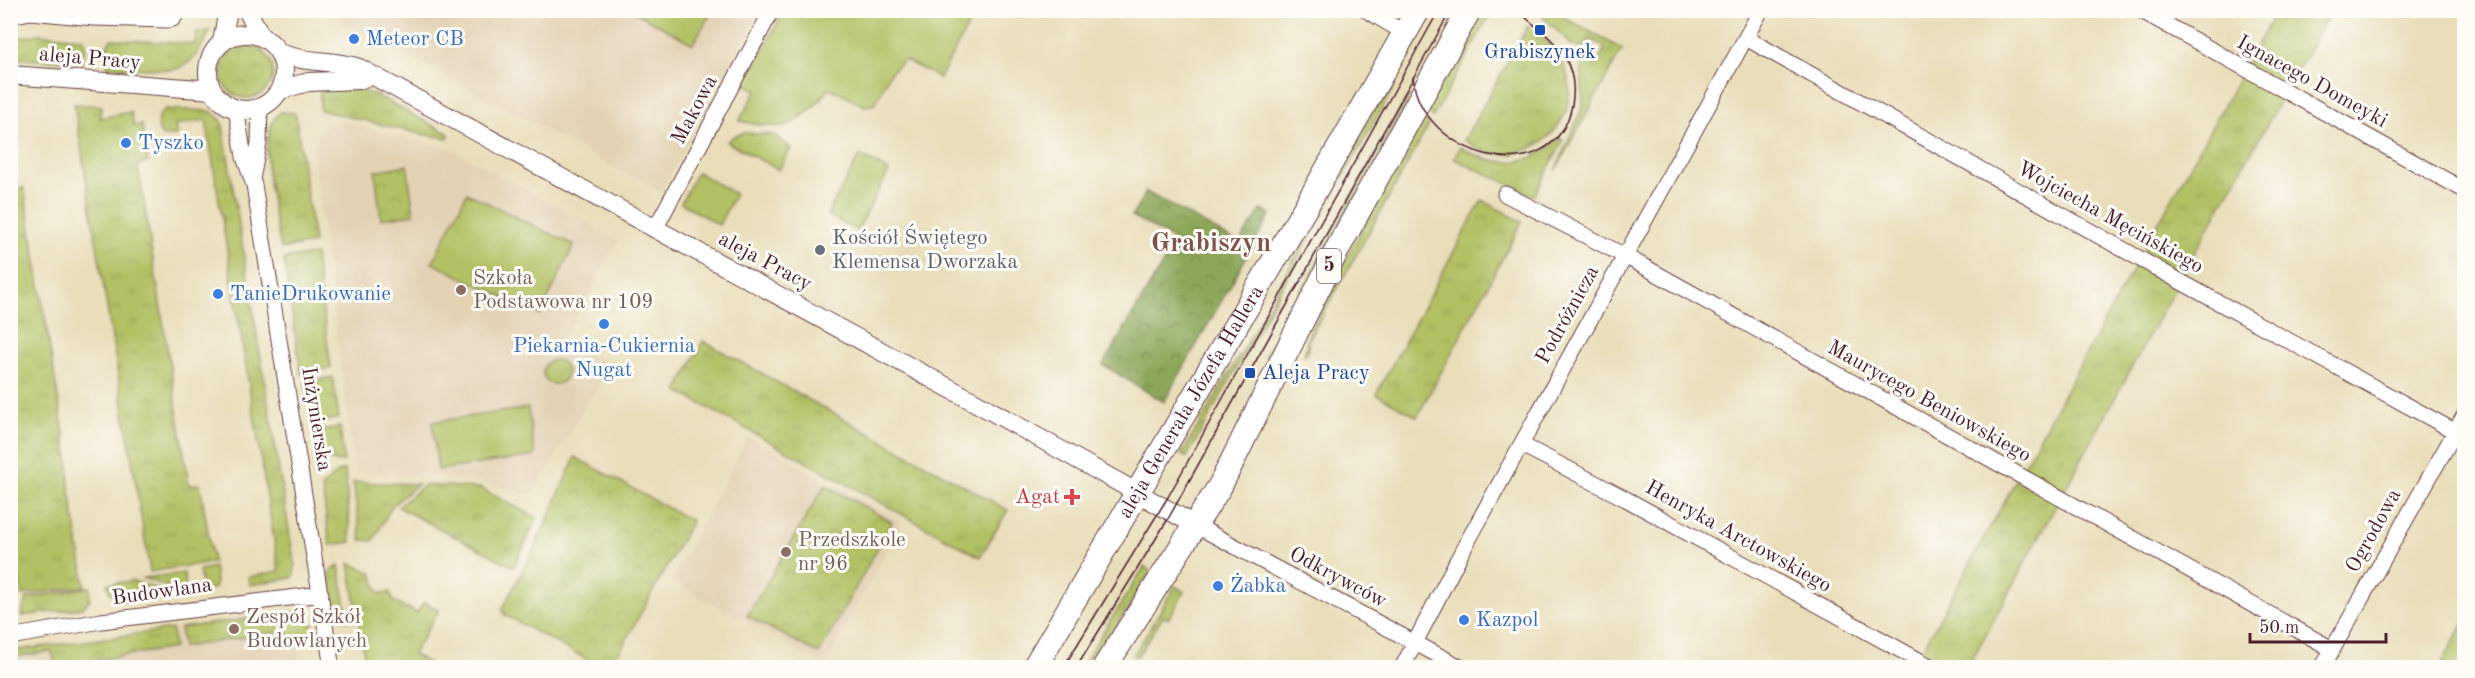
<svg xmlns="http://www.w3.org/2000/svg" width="2475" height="678" font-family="'Old Standard TT',serif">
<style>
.built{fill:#e3d2b4}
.grass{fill:url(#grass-tufts);stroke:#7e7048;stroke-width:1.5}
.forest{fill:url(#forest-crowns);stroke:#6b6342;stroke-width:1.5}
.park{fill:url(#park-crowns);stroke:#7e7048;stroke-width:1.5}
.garden{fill:#b1c164;stroke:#7e7048;stroke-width:1.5}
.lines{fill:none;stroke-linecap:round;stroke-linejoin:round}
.minor-casing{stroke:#623c40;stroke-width:17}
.tertiary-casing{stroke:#623c40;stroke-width:20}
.primary-casing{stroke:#623c40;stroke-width:26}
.minor{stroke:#fff;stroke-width:15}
.tertiary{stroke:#fff;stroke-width:18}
.primary{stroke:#fff;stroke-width:24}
.tram{stroke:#4a1f2b;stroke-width:1.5}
.transit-dot{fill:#1a4fb4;stroke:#fdfcf7;stroke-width:2}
.shop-dot{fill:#3f7fe0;stroke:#fdfcf7;stroke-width:2}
.worship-dot{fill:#6b7280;stroke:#fdfcf7;stroke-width:2}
.education-dot{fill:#8d6e63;stroke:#fdfcf7;stroke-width:2}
.health-dot{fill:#e0444e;stroke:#fdfcf7;stroke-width:2}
.labels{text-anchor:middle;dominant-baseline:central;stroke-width:6;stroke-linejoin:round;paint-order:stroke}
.shield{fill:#fdfcf7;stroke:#806168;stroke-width:1.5}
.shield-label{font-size:20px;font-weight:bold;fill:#4a1f2b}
.shop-label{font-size:21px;fill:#366cbe;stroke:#fdfcf7;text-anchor:start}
.transit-label{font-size:21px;fill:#164399;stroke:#fdfcf7}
.street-label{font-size:21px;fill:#4a1f2b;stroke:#fdfcf7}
.worship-label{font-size:21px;fill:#5b616d;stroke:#fdfcf7;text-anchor:start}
.education-label{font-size:21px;fill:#785e54;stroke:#fdfcf7;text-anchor:start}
.health-label{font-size:21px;fill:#be3a42;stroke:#fdfcf7;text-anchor:end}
.district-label{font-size:27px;font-weight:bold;fill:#7e544a;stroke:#fdfcf7}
</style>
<defs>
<pattern id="grass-tufts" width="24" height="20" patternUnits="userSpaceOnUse" patternTransform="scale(1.5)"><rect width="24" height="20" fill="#b1c164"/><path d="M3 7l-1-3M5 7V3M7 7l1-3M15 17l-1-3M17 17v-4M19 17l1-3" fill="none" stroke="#9aa557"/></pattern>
<pattern id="forest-crowns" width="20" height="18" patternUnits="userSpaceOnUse" patternTransform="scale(1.5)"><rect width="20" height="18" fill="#8ca75a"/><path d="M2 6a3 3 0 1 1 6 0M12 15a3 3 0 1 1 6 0" fill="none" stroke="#74874b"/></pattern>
<pattern id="park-crowns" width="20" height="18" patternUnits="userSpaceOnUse" patternTransform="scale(1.5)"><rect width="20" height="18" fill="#b1c164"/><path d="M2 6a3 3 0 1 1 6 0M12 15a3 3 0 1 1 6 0" fill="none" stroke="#9aa557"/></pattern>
</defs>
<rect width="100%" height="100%" fill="#fdfcf7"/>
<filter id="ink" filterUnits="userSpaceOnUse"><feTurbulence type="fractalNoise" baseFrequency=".0167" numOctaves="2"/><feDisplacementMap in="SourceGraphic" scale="12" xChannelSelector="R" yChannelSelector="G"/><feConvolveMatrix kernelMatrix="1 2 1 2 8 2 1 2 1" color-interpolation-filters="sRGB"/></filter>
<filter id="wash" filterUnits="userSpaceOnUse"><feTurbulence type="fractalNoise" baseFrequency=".008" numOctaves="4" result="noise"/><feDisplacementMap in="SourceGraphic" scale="24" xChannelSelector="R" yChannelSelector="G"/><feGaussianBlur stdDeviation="1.35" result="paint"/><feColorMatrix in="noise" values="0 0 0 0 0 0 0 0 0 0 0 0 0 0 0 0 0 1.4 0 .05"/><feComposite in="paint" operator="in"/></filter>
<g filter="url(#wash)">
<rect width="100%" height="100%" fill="#e9deb9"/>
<!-- built -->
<path class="built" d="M348,10L760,11L661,192L342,21Z
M341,121L452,149L619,240L563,340L610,366L532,495L486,483L424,474L355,473L312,146L318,134L328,125Z
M748,437L902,522L825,666L671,581Z
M293,612L302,667H11L10,651Z"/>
<!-- grass -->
<path class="grass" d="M1430,11H1434L1394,82L1396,83L1187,457L1181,455L1275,295L1329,189Z
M1482,11H1492L1433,117L1427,109Z
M1537,11H1552L1622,49L1555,171L1583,106L1581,61L1582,58L1597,65L1605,47L1589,39L1585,48L1572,45Z
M2276,11H2331L2185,270L1968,667L1912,668Z
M1528,26C1541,38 1557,49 1564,66C1586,115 1538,164 1489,153C1480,151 1472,145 1464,140Z
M210,31C200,50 194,66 171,70L108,67C102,57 105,48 111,39L195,44L196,32Z
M40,34L82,38L86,44L82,63L11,58V39Z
M221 72a26 26 0 1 1 52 0a26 26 0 1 1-52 0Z
M320,87L350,88L374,94L449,134L448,138L420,134L320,110Z
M1407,97H1409L1271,359L1265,356Z
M74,104L102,106L100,118L131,112L134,126L142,125L148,162L138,165L189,485L200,484L213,562L150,572Z
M166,109L211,111L222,121L295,567L294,575L292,578L250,585L248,577L279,571L206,120L175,125L177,136H162C156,127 156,115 166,109Z
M280,112L294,113L296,117L314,243L281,249C275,218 253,135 280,112Z
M1423,117L1429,125L1308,341V351L1304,356L1310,331L1347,257Z
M1560,138L1563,141L1534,196L1454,159L1460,147C1497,168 1529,168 1560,138Z
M24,188L69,465V484L85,586L22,595L10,521V190Z
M1482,200L1522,222L1417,417L1376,394Z
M315,254L331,368L301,374L284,259Z
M703,341L1008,510L980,557L677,391Z
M333,377L339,418L312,424L305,383Z
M340,427L344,461L337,462L317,454L314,432Z
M345,470L351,542L330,545L322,486L340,471Z
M353,482L418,484L392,506L373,541L361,540Z
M424,485L480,488L537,518L514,567L398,507Z
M349,563L372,573L378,593L390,592L393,601L417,613L424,602L439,610L413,654L435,667H366Z
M339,566L348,619V620L335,616L328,577L332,570Z
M214,567L216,582L214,588L203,592L199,570Z
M1144,567L1151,571L1090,667H1081Z
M184,573L187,593L142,578Z
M133,581L178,596L121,601L109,592L107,584Z
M1175,586L1185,592L1168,619L1163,616L1138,656H1133Z
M90,587V599L83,608L21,616L27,598Z
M303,611L313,624L315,639L290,642L287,631L183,647L180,628Z
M172,629L174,648L55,666L52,651L16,657L18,667H11V651Z"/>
<!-- forest -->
<path class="forest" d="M1146,192L1239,243L1261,210L1271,214L1164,402L1103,365L1176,241L1132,216Z"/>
<!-- park -->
<path class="park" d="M407,165L414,214L381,219L375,171Z
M543 372a12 12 0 1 1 24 0a12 12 0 1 1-24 0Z
M575,457L692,521L611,667H600L505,615L502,610L536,545Z
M825,485L892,522L819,654L747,616Z
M2464,621V667H2440Z"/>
<!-- garden -->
<path class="garden" d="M633,11H712L693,44Z
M784,11H953L971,20L940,78L904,60L890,73L875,104L865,106L829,88C821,101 798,124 782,126C768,127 753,124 739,121L757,90L744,84Z
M744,133L774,135L791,148L779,170L727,142L734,136Z
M860,155L889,171L857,231L827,215Z
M697,172L735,194L719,225L681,203Z
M467,193L574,245L540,315L432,263Z
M528,408L535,456L438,470L432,422Z"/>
</g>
<g filter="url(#ink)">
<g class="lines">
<!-- minor casing -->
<g class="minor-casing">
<path id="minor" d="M1366,10L1405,33
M2140,10L2464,190
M10,16L31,12L94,18L168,20L173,19L179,10
M1746,38L2183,283L2456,432
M236,108L244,157L254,185L332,668
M252,179L259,143L260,107
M1505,194L1625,256L2332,649
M655,229L772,10
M1522,445L1626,499L1933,668
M1195,525L1462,668
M10,637L101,621L321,594
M1402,668L1459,557L1761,10
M2322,668L2464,416"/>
</g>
<!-- tertiary casing -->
<g class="tertiary-casing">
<path id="tertiary" d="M247,10L261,36
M208 72a38 38 0 1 1 76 0a38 38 0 1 1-76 0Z
M222,42L228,10
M279,53C307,64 332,59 359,68L973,401L1195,525
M10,75L213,90
M280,90L308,82L359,80L370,75"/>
</g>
<!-- primary casing -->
<g class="primary-casing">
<g id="primary">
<path id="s1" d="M1034,668L1301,215L1418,10"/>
<path d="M1104,668L1220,486L1338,248L1469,10"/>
</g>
</g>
<!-- minor -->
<use href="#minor" class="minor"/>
<!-- tertiary -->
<use href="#tertiary" class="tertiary"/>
<!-- primary -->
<use href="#primary" class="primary"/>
<!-- tram -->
<path class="tram" d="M1413,77C1419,155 1554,197 1572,105C1575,88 1573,71 1564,56C1553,37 1533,26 1518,10
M1063,668L1168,497L1439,10
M1076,668L1168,519L1451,10"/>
</g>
</g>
<!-- markers -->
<g class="transit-dot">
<rect x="1534" y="24" width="12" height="12" rx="3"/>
<rect x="1244" y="367" width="12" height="12" rx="3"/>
</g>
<g class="shop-dot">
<circle cx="354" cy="39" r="6"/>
<circle cx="126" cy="143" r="6"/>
<circle cx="218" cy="294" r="6"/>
<circle cx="604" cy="324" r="6"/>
<circle cx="1218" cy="586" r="6"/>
<circle cx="1464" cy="620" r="6"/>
</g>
<circle class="worship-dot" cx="820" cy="250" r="6"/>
<g class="education-dot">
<circle cx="461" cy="290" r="6"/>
<circle cx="786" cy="552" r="6"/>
<circle cx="234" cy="629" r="6"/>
</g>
<path class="health-dot" d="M1069 488h6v6h6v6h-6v6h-6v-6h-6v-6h6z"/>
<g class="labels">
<!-- shield labels -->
<rect class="shield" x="1317" y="249" width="24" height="34" rx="4.5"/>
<g class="shield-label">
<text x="1329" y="266">5</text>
</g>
<!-- shop labels -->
<g class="shop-label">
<text x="366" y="39">Meteor CB</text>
<text x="138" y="143">Tyszko</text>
<text x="230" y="294">TanieDrukowanie</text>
<text x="604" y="346" text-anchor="middle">Piekarnia-Cukiernia<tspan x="604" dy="24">Nugat</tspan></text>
<text x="1230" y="586">Żabka</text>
<text x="1476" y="620">Kazpol</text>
</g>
<!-- transit labels -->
<g class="transit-label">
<text x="1540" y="52">Grabiszynek</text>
<text x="1262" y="373" text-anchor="start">Aleja Pracy</text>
</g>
<!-- street labels -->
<g class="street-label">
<text transform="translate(90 59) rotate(5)">aleja Pracy</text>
<text transform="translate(2312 82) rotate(29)">Ignacego Domeyki</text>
<text transform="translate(695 110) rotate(-62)">Makowa</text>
<text transform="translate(2110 218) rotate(29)">Wojciecha Męcińskiego</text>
<text transform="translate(765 262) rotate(28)">aleja Pracy</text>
<text transform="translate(1568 315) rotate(-61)">Podróżnicza</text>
<text stroke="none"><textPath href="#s1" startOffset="309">aleja Generała Józefa Hallera</textPath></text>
<text transform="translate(1929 402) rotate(29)">Maurycego Beniowskiego</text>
<text transform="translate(316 419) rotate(81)">Inżynierska</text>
<text transform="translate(2374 531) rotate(-61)">Ogrodowa</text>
<text transform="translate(1738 537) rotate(29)">Henryka Arctowskiego</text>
<text transform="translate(1338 578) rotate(28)">Odkrywców</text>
<text transform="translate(162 592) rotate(-8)">Budowlana</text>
</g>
<!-- worship labels -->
<g class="worship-label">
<text x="832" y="238">Kościół Świętego<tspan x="832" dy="24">Klemensa Dworzaka</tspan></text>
</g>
<!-- education labels -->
<g class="education-label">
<text x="473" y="278">Szkoła<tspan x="473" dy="24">Podstawowa nr 109</tspan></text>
<text x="798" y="540">Przedszkole<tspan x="798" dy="24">nr 96</tspan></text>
<text x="246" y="617">Zespół Szkół<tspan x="246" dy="24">Budowlanych</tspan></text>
</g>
<!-- health labels -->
<g class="health-label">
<text x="1060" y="497">Agat</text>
</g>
<!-- district labels -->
<g class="district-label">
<text x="1211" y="243">Grabiszyn</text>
</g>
</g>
<!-- margin -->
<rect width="2475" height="678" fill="none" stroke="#fdfcf7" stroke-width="36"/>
<!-- scale -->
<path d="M2250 633v9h136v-9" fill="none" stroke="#4a1f2b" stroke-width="3"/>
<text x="2259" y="633" font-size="18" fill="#4a1f2b" stroke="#fdfcf7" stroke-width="4.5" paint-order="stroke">50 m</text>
</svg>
